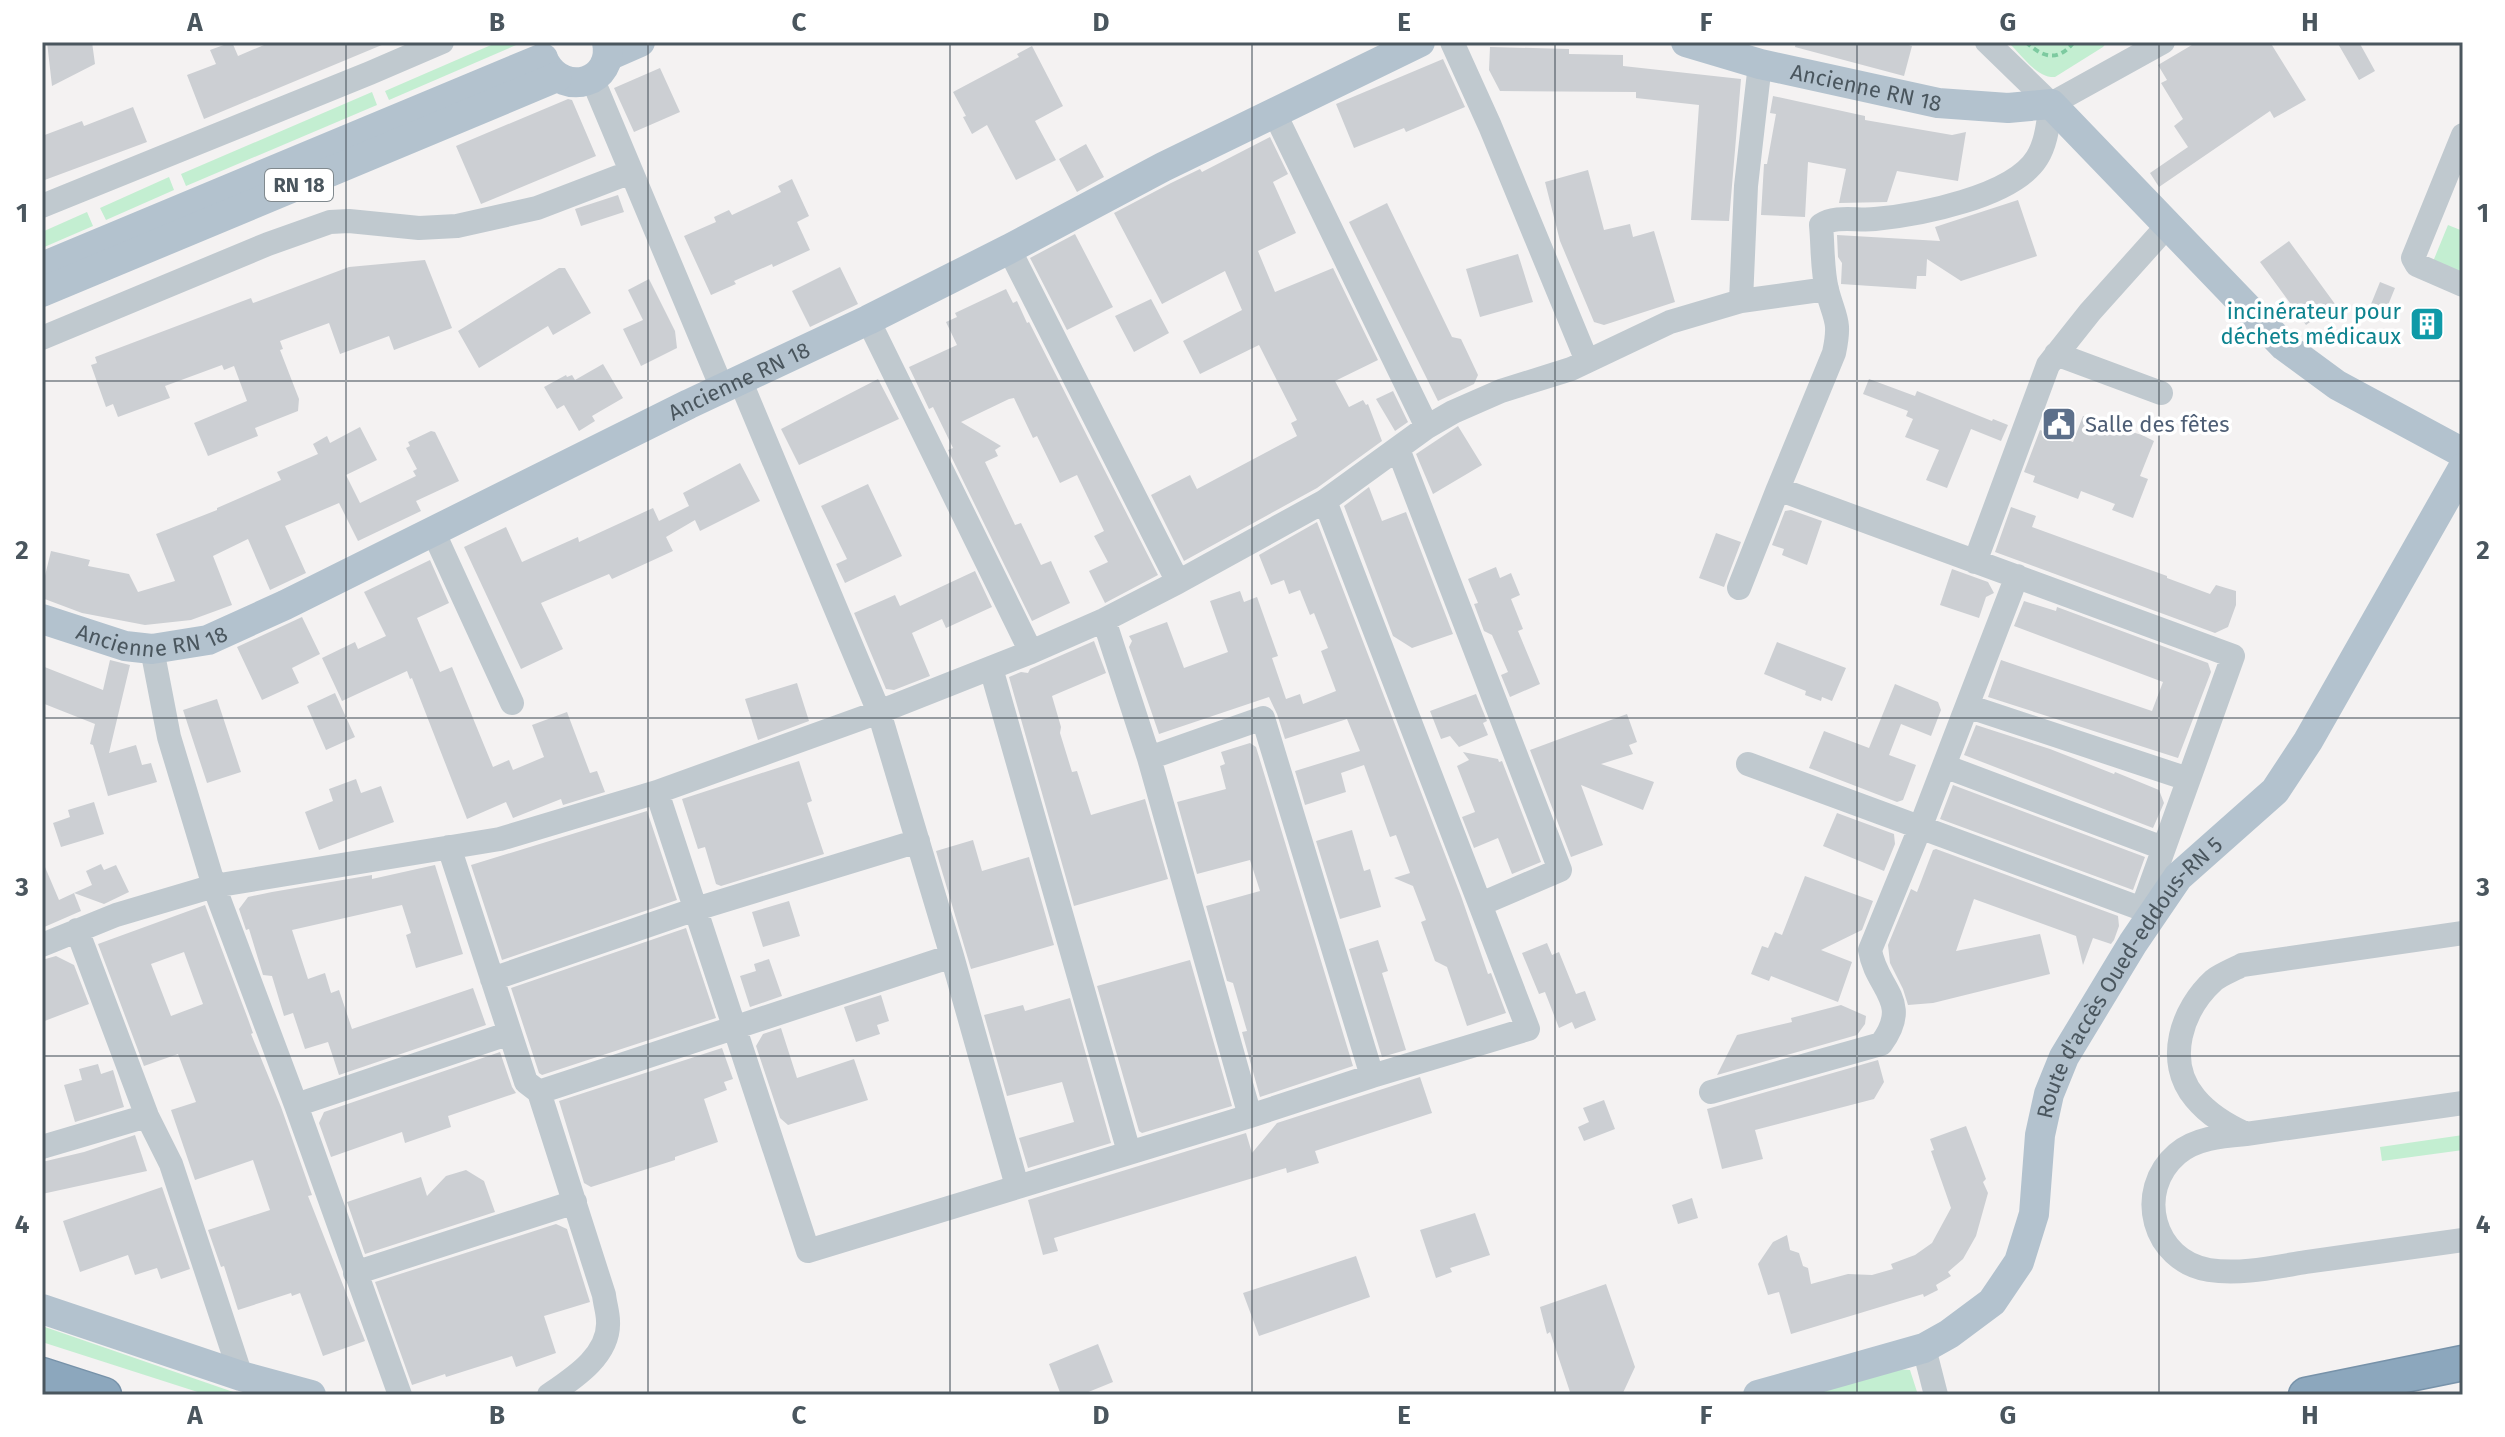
<svg xmlns="http://www.w3.org/2000/svg" width="2505" height="1437" font-family="'Fira Sans',sans-serif">
<style>
.green{fill:#c3eed1}
.building{fill:#cccfd3;fill-rule:evenodd}
.lines{fill:none;stroke-linecap:round;stroke-linejoin:round}
.highway-casing{stroke:#7792a9;stroke-width:37}
.path{stroke:#7dcaa0;stroke-width:4;stroke-dasharray:6 4;stroke-linecap:butt}
.minor{stroke:#c0c9cf;stroke-width:24}
.major{stroke:#b3c2ce;stroke-width:30}
.highway{stroke:#8ca7bd;stroke-width:34}
.grid{fill:none;stroke:#4a565e;stroke-width:2;stroke-opacity:0.55}
.labels{text-anchor:middle;dominant-baseline:central;stroke-width:7;stroke-linejoin:round;paint-order:stroke}
.shield{fill:#fff;stroke:#80898e;stroke-width:2}
.shield-label{font-size:20px;font-weight:bold;fill:#4a565e}
.street-label{font-size:22px;fill:#4a565e;stroke:#fff}
.culture-label{font-size:22px;fill:#0d838f;stroke:#fff;text-anchor:end}
.service-label{font-size:22px;fill:#4e5e75;stroke:#fff;text-anchor:start}
.neatline{fill:none;stroke:#4a565e;stroke-width:3}
.grid-label{font-size:26px;text-anchor:middle;font-weight:bold;fill:#4a565e}
</style>
<rect width="100%" height="100%" fill="#f4f2f2"/>
<!-- green -->
<path class="green" d="M498,42H523L389,100L385,91Z
M2008,42H2107L2103,47L2055,77C2036,78 2021,54 2008,42Z
M372,92L377,105L186,186L181,174Z
M169,177L174,190L106,220L100,208Z
M87,212L93,226L42,248V232Z
M2448,225L2463,231V277L2432,264Z
M2463,1135V1150L2382,1161L2380,1147Z
M42,1326L242,1395H207L42,1342Z
M1897,1369L1910,1370L1918,1395H1804Z"/>
<!-- building -->
<path class="building" d="M47,42H92L95,64L52,86Z
M232,42L238,56L271,42H389L204,119L187,75L216,64L210,50Z
M1796,42H1898L1912,46L1904,76L1795,47Z
M2197,42H2270L2306,100L2274,118L2270,111L2159,187L2150,173L2188,147L2174,126L2183,119L2161,83L2167,80L2158,65Z
M2337,42H2359L2375,71L2359,80Z
M1032,46L1063,106L1035,121L1056,160L1016,180L987,125L972,134L963,117L966,116L953,92L1019,57L1017,54Z
M1490,47L1569,49V54L1623,55V66L1741,79L1729,221L1691,220L1699,105L1636,98V92L1500,91L1489,70Z
M1443,59L1465,107L1406,132L1404,128L1354,148L1336,104Z
M660,68L680,112L634,132L614,88Z
M1773,96L1865,116V120L1952,135L1966,132L1958,181L1897,171L1887,202L1839,203L1846,169L1808,162L1805,217L1761,215L1764,164H1767L1776,114L1770,113Z
M568,99L572,100L596,156L481,204L456,146Z
M133,107L147,142L42,181V136L82,121L84,126Z
M1270,137L1288,174L1273,182L1296,233L1258,251L1275,292L1333,268L1378,360L1335,381L1349,407L1363,400L1366,405L1368,404L1382,441L1317,488L1184,561L1151,495L1190,475L1197,489L1297,436L1291,423L1297,420L1259,345L1200,374L1183,341L1242,310L1225,271L1162,304L1114,213L1171,183L1200,169L1202,172Z
M1086,144L1104,177L1077,192L1059,159Z
M1588,170L1604,230L1630,224L1633,237L1654,231L1675,302L1604,325L1594,322L1560,241L1545,182Z
M792,179L809,216L797,222L810,250L773,267L772,264L734,281L736,284L711,295L684,236L716,222L714,217L729,210L732,215L781,192L778,186Z
M618,195L624,212L581,226L575,209Z
M2018,200L2037,256L1961,281L1927,259L1926,276H1917L1916,289L1841,284L1842,263L1838,257L1837,235L1940,241L1935,227Z
M1387,203L1452,337L1461,339L1478,375L1474,384L1438,401L1349,222Z
M1075,234L1113,307L1067,330L1030,258Z
M2289,241L2335,304L2306,325L2260,262Z
M1518,254L1533,302L1480,317L1466,269Z
M425,260L452,328L394,350L389,336L340,354L329,323L280,341L283,349L280,350L299,399L298,411L255,428L258,436L208,456L194,423L247,401L234,366L224,370L222,365L165,386L170,398L118,417L113,404L106,407L91,365L97,363L95,357L251,298L253,303L349,267Z
M840,267L858,304L810,327L792,291Z
M559,268H565L591,313L553,335L548,326L479,368L458,331Z
M649,279L675,331L677,348L641,366L623,329L643,320L628,290Z
M2380,282L2395,288L2382,320L2367,314Z
M1006,289L1013,303L1017,301L1027,323L1029,322L1158,575L1105,603L1089,571L1108,562L1094,536L1104,531L1077,475L1060,483L1037,436L1033,438L1014,398L1009,399L961,422L1001,446L995,450L998,456L985,462L1015,525L1021,523L1041,565L1051,561L1070,603L1032,621L948,450L953,448L933,407L929,409L909,367L957,345L946,322L957,317L955,313Z
M1151,299L1169,333L1134,352L1115,316Z
M603,364L623,398L592,416L595,421L579,431L564,405L557,409L544,387L566,375L567,377L572,375L575,380Z
M878,379L899,419L799,465L781,429Z
M1869,379L1915,396L1917,391L1992,421L1993,419L2008,425L2001,441L1971,429L1947,488L1926,480L1939,450L1905,437L1913,419L1906,416L1908,411L1863,394Z
M1393,391L1408,422L1395,431L1376,399Z
M2083,416L2097,417L2109,425L2142,435L2154,441L2140,476L2148,479L2133,518L2112,510L2115,504L2081,491L2078,499L2033,482L2035,476L2024,472L2040,430L2073,442Z
M1458,426L1482,465L1433,494L1416,454Z
M360,427L377,460L346,475L360,503L416,476L413,471L417,469L406,448L410,446L408,442L431,431L435,432L459,481L416,501L421,511L358,541L339,503L285,526L306,573L270,590L248,539L213,556L232,605L191,620L145,625L82,613L42,598V588L51,551L90,560L88,566L129,574L138,592L175,581L156,534L217,510V508L281,480L277,472L318,454L313,444L327,436L330,443Z
M740,463L760,501L700,531L695,520L666,537L673,551L612,579L609,574L541,603L563,649L521,669L464,547L506,527L522,562L578,537L579,542L653,508L659,521L689,506L683,493Z
M868,484L902,556L845,583L836,564L847,559L821,506Z
M1369,487L1382,521L1406,512L1453,634L1412,648L1393,636L1344,506Z
M2011,507L2036,516L2032,527L2167,576V578L2210,594L2216,585L2236,591V605L2228,627L2215,633L1995,552Z
M1791,510L1822,521L1807,565L1782,555L1784,549L1772,545L1785,511Z
M1317,522L1461,896L1488,974L1491,973L1506,1013L1467,1026L1447,967L1435,961L1421,922L1426,920L1413,886L1394,878L1410,873L1396,835L1390,837L1364,765L1341,773L1346,792L1305,805L1295,771L1360,751L1347,719L1285,739L1277,714L1269,697L1159,734L1129,647L1132,641L1129,636L1167,622L1184,668L1228,652L1210,601L1240,591L1244,602L1257,597L1278,656L1272,658L1286,699L1300,694L1303,704L1336,691L1321,651L1328,648L1314,613L1310,615L1300,590L1289,594L1284,580L1271,585L1259,555Z
M1716,533L1741,542L1724,587L1699,578Z
M430,560L449,603L417,618L440,672L452,667L493,767L509,760L513,770L544,757L532,725L567,712L590,773L597,771L605,792L563,805L561,799L513,818L506,802L467,819L412,678L410,679L407,671L342,701L322,658L355,642L358,649L386,636L364,592Z
M1496,567L1500,578L1511,573L1520,595L1511,599L1523,629L1518,631L1540,684L1510,697L1501,675L1508,672L1492,635L1484,631L1474,604L1478,603L1468,579Z
M1952,569L1988,582L1994,593L1986,597L1979,618L1940,605Z
M975,571L992,607L946,628L942,619L912,633L930,676L894,690L886,689L854,613L895,595L900,606Z
M2024,601L2056,611L2057,607L2208,663L2211,672L2178,758L1988,697L2001,660L2152,711L2163,682L2014,626Z
M302,617L320,654L292,668L299,683L262,700L237,647Z
M1094,641L1106,673L1052,696L1061,727L1060,733L1072,772L1077,771L1091,815L1145,799L1168,879L1074,906L1009,677L1021,672L1028,673L1030,669Z
M1777,642L1846,668L1832,701L1822,697L1821,701L1805,695L1806,691L1764,674Z
M110,660L130,665L109,753L136,745L142,765L151,763L157,782L108,796L93,745L90,744L95,724L42,703V666L103,690Z
M797,683L809,721L758,740L745,699Z
M1895,684L1938,702L1941,710L1931,736L1901,724L1889,755L1916,765L1903,800L1897,802L1809,768L1824,731L1869,748Z
M335,693L355,737L326,750L307,706Z
M1476,694L1487,721L1483,723L1488,735L1459,747L1450,736L1441,739L1430,711Z
M217,699L241,772L207,783L183,710Z
M1627,714L1637,742L1629,745L1633,754L1601,764L1654,782L1643,810L1581,785L1603,845L1571,857L1530,750Z
M1976,725L2050,749L2114,774L2115,772L2159,790L2164,803L2153,828L1964,755Z
M1250,743L1256,747L1353,1066L1260,1097L1242,1032L1247,1031L1233,983L1227,981L1206,906L1260,891L1250,860L1197,874L1177,802L1226,789L1220,766L1225,764L1221,752Z
M1463,752L1498,759L1499,762L1502,761L1541,862L1512,874L1498,838L1474,848L1462,817L1475,812L1457,766L1469,760Z
M799,761L812,801L807,803L824,854L721,886L716,884L705,847L698,849L682,799Z
M356,779L361,793L381,786L394,822L319,850L305,812L333,801L329,789Z
M1953,785L2145,857L2133,890L1940,819Z
M94,802L104,834L61,847L53,823L70,817L68,810Z
M647,811L677,900L502,960L471,865Z
M1837,813L1894,834L1895,844L1884,871L1823,846Z
M1352,830L1364,871L1370,869L1381,907L1340,919L1316,841Z
M973,840L982,871L1029,857L1054,945L971,969L936,851Z
M1936,849L2118,916L2119,926L2114,940L2111,944L2093,938L2083,965L2076,936L1974,899L1956,951L2040,934L2050,974L1933,1003L1908,1005L1903,989L1890,963L1888,945L1911,889L1917,892L1933,850Z
M42,860L59,900L74,893L81,911L42,928Z
M101,864L104,870L116,865L129,892L104,904L74,893L92,885L86,871Z
M435,865L463,954L416,968L406,935L411,933L402,905L292,930L308,979L325,973L331,993L339,990L352,1029L473,988L486,1025L339,1075L328,1042L305,1049L293,1013L284,1016L272,976L263,975L249,929L246,930L239,909L248,897L272,892L372,875V879Z
M1805,876L1873,901L1862,930L1821,950L1852,962L1838,1002L1771,976L1769,981L1751,974L1762,946L1768,948L1775,932L1782,935Z
M789,901L800,936L763,947L752,912Z
M205,905L248,1019L253,1033L251,1034L281,1107L312,1195L308,1196L365,1341L323,1356L300,1293L292,1296L291,1293L238,1310L224,1266L221,1267L208,1230L270,1210L253,1160L195,1180L171,1110L196,1102L178,1054L144,1066L98,944ZM184,952L203,1004L171,1016L151,964Z
M686,928L716,1018L542,1075L539,1073L511,988Z
M1378,940L1388,971L1382,973L1406,1050L1382,1057L1349,949Z
M1547,943L1552,955L1559,952L1576,994L1585,991L1596,1020L1575,1029L1572,1022L1559,1028L1545,992L1539,994L1522,953Z
M56,956L74,965L89,1004L42,1022V960Z
M769,959L782,996L750,1007L740,976L756,971L754,964Z
M1190,960L1232,1106L1142,1133L1139,1131L1097,986Z
M881,995L889,1021L877,1025L880,1034L856,1042L844,1007Z
M1070,998L1111,1143L1028,1168L1019,1138L1074,1122L1062,1082L1007,1096L984,1015L1023,1005L1025,1011Z
M1841,1005L1866,1016L1865,1024L1857,1035L1717,1075L1737,1035L1792,1022L1791,1018Z
M781,1028L797,1078L854,1059L868,1100L788,1125L780,1118L756,1046L763,1034Z
M722,1048L733,1079L724,1082L727,1090L704,1099L718,1142L675,1157V1160L591,1187L584,1183L559,1101Z
M500,1052L512,1087L516,1093L448,1116L451,1127L405,1143L402,1132L331,1157L319,1123L324,1112Z
M1878,1060L1884,1082L1874,1099L1755,1130L1763,1159L1722,1169L1707,1109Z
M98,1064L101,1074L113,1070L124,1107L75,1122L64,1085L82,1080L79,1069Z
M1420,1077L1432,1113L1315,1151L1319,1163L1287,1173L1286,1168L1054,1238L1058,1251L1043,1255L1028,1200L1246,1133L1252,1153L1277,1123Z
M1604,1100L1615,1129L1584,1141L1578,1127L1589,1122L1583,1108Z
M1966,1126L1986,1179L1983,1182L1988,1193L1976,1236L1963,1259L1948,1272L1951,1276L1936,1285L1938,1290L1924,1297L1923,1294L1791,1334L1779,1292L1768,1295L1758,1264L1773,1242L1787,1235L1790,1250L1799,1253L1803,1266L1808,1268L1811,1284L1848,1274L1872,1275L1893,1269L1891,1264L1915,1255L1932,1243L1951,1208L1931,1151L1934,1150L1930,1139Z
M135,1135L147,1171L42,1194V1162L84,1152Z
M466,1170L484,1181L495,1212L365,1254L347,1202L421,1177L427,1196L446,1176Z
M162,1187L190,1269L161,1279L157,1268L135,1275L128,1255L80,1272L63,1221Z
M1692,1198L1698,1218L1678,1224L1672,1205Z
M1475,1213L1490,1255L1450,1268L1452,1272L1436,1278L1420,1230Z
M556,1224L567,1229L590,1302L544,1316L556,1353L516,1367L512,1356L446,1377L445,1374L412,1385L375,1282Z
M1356,1256L1370,1297L1259,1336L1243,1293Z
M1606,1284L1635,1367L1622,1395H1571L1550,1332L1547,1334L1540,1307Z
M1098,1344L1113,1382L1081,1395H1061L1049,1364Z"/>
<g class="lines">
<!-- highway casing -->
<g class="highway-casing">
<path id="highway" d="M42,1375L104,1395
M2306,1395L2463,1363"/>
</g>
<!-- path -->
<path class="path" d="M2026,42C2043,58 2058,62 2074,42"/>
<!-- minor -->
<path class="minor" d="M1452,42L1490,126L1587,361
M1987,42L2051,104
M592,78L722,388
M2051,104C2048,122 2047,142 2037,158C2013,197 1918,215 1875,219C1857,221 1836,215 1821,225C1823,246 1822,270 1827,290C1835,320 1841,320 1834,353L1778,489L2233,656L2142,909L2152,914
M2051,104L2163,42
M1274,112L1427,427
M2463,135L2413,258L2417,265L2463,285
M42,206L370,73L442,42
M1009,249L1178,582
M1741,301L1746,186L1760,64
M868,320L1031,652
M42,338L268,244L330,222L349,221L419,228L457,226L537,208L631,172
M2056,354L2161,393
M740,380L879,712L952,956L1017,1186
M1398,449L1560,870L1481,904
M433,531L512,703
M1975,562L2048,365L2090,312L2168,225
M1739,588L1778,489
M1104,620L1149,758L1250,1116
M152,649L169,737L214,886L296,1105L400,1395
M991,668L1129,1152
M1967,706L2188,779
M1149,758L1263,718L1372,1076
M1748,764L2142,909
M1944,766L2163,848
M657,792L808,1251L1250,1116L1372,1076L1528,1029L1325,501
M449,847L526,1082L539,1092L604,1295C605,1304 608,1313 608,1321C610,1355 574,1378 549,1395
M77,930L147,1116L171,1164L241,1376
M2463,933L2242,965C2233,970 2222,974 2214,980C2182,1009 2164,1061 2195,1098C2209,1115 2226,1125 2246,1134L2463,1103
M42,945L116,915L214,886L500,839L657,792L879,712L1031,652L1104,620L1178,582L1325,501L1427,427L1453,412L1501,391L1571,369L1670,322L1741,301L1827,289
M492,979L696,909L918,841
M539,1092L952,956
M1711,1092L1881,1044C1913,1001 1876,989 1870,950L1920,828L2017,576
M296,1105L510,1033
M2246,1134C2223,1136 2195,1138 2177,1154C2134,1191 2153,1261 2209,1270C2241,1275 2275,1267 2306,1262C2358,1255 2411,1247 2463,1240
M42,1147L147,1116
M355,1273L575,1202
M1924,1348L1936,1395"/>
<!-- major -->
<g class="major">
<path id="s1" d="M1686,42L1760,64L1938,103L2008,108L2051,104L2284,346L2337,385L2463,453"/>
<path d="M608,56L640,42"/>
<path d="M545,63C565,98 615,82 607,42"/>
<path d="M42,267L543,58"/>
<path d="M42,292L557,77"/>
<path id="s2" d="M42,619L125,646L152,649L208,640L285,605L689,404L868,320L1009,249L1163,167L1420,42"/>
<path d="M42,1309L241,1376L311,1395"/>
<path id="s3" d="M1758,1395L1924,1348L1949,1334L1992,1302L2019,1262L2034,1214L2040,1135L2049,1094L2064,1057L2133,943L2178,877L2275,791L2308,741L2463,468"/>
</g>
<!-- highway -->
<use href="#highway" class="highway"/>
</g>
<!-- grid -->
<path class="grid" d="M346,42V1395M648,42V1395M950,42V1395M1252,42V1395M1555,42V1395M1857,42V1395M2159,42V1395M42,381H2463M42,718H2463M42,1056H2463"/>
<!-- icons -->
<defs>
<g id="building-square" transform="scale(1.8)"><rect x="-9" y="-9" width="18" height="18" rx="4" fill="#0f9aa8" stroke="#fff"/><path d="M-4-6H4V6H1V3H-1V6H-4ZM-2.5-4.3h1.7v1.8h-1.7ZM.8-4.3h1.7v1.8H.8ZM-2.5-1h1.7V.8h-1.7ZM.8-1h1.7V.8H.8Z" fill="#fff"/></g>
<g id="civic-square" transform="scale(1.8)"><rect x="-9" y="-9" width="18" height="18" rx="4" fill="#5c6f8a" stroke="#fff"/><path d="M-.6-6.5H3V-4.5H.6V-3L4-1V1h2V6H-6V1h2V-1L-.6-3ZM-1.2 2.5V6h2.4V2.5Z" fill="#fff"/></g>
</defs>
<g fill-rule="evenodd">
<use href="#building-square" x="2427" y="324"/>
<use href="#civic-square" x="2059" y="424"/>
</g>
<g class="labels">
<!-- shield labels -->
<rect class="shield" x="265" y="169" width="68" height="32" rx="6"/>
<g class="shield-label">
<text x="299" y="185">RN 18</text>
</g>
<!-- street labels -->
<g class="street-label">
<text stroke="none"><textPath href="#s1" startOffset="186">Ancienne RN 18</textPath></text>
<text stroke="none"><textPath href="#s2" startOffset="762">Ancienne RN 18</textPath></text>
<text stroke="none"><textPath href="#s2" startOffset="114">Ancienne RN 18</textPath></text>
<text stroke="none"><textPath href="#s3" startOffset="616">Route d'accès Oued-eddous-RN 5</textPath></text>
</g>
<!-- culture labels -->
<g class="culture-label">
<text x="2401" y="311">incinérateur pour<tspan x="2401" dy="25">déchets médicaux</tspan></text>
</g>
<!-- service labels -->
<g class="service-label">
<text x="2085" y="424">Salle des fêtes</text>
</g>
</g>
<!-- border -->
<rect width="2505" height="1437" fill="none" stroke="#ffffff" stroke-width="88"/>
<rect x="44" y="44" width="2417" height="1349" class="neatline"/>
<g class="grid-label">
<text x="195" y="31">A</text>
<text x="497" y="31">B</text>
<text x="799" y="31">C</text>
<text x="1101" y="31">D</text>
<text x="1404" y="31">E</text>
<text x="1706" y="31">F</text>
<text x="2008" y="31">G</text>
<text x="2310" y="31">H</text>
<text x="22" y="222">1</text>
<text x="2483" y="222">1</text>
<text x="22" y="559">2</text>
<text x="2483" y="559">2</text>
<text x="22" y="896">3</text>
<text x="2483" y="896">3</text>
<text x="22" y="1233">4</text>
<text x="2483" y="1233">4</text>
<text x="195" y="1424">A</text>
<text x="497" y="1424">B</text>
<text x="799" y="1424">C</text>
<text x="1101" y="1424">D</text>
<text x="1404" y="1424">E</text>
<text x="1706" y="1424">F</text>
<text x="2008" y="1424">G</text>
<text x="2310" y="1424">H</text>
</g>
</svg>
